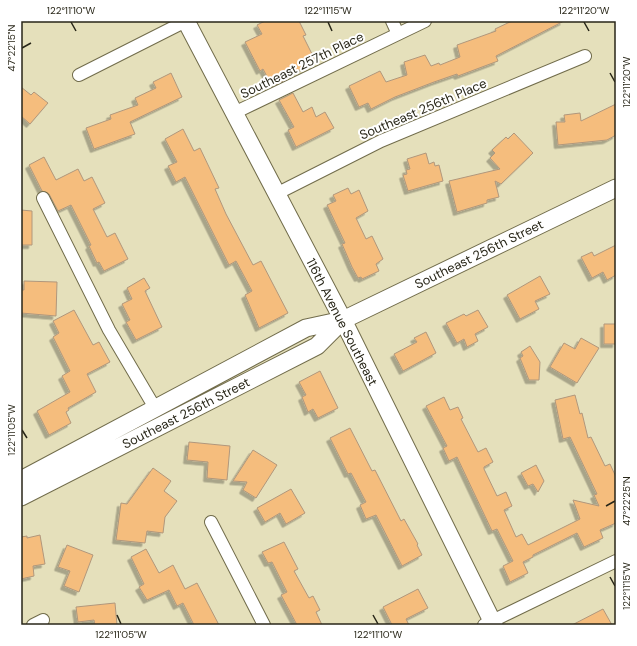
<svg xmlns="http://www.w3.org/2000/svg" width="637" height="646" font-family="'DM Sans',sans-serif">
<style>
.building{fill:#f5bd7d;stroke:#b0977c;filter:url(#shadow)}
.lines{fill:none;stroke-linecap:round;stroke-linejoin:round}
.street-casing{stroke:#716c4b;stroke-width:14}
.secondary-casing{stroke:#716c4b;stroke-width:19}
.street{stroke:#fff;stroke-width:12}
.secondary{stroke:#fff;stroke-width:17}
.ticks{fill:none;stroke:#282618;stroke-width:1.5}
.labels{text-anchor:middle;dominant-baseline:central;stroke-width:4;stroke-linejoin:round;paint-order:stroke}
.street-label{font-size:13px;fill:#282618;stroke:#fff}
.neatline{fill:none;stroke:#282618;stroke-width:1.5}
.ticks-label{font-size:10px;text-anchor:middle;fill:#282618}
</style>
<defs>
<filter id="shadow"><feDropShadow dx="-3.5" dy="3.5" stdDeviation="0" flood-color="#0004"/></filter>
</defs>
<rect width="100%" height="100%" fill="#e5e0bb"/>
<!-- building -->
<path class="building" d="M265,21H299L306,35L303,36L316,62L285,77L286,80L272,86L263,69L260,71L245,42L262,34L257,25Z
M512,21H564L496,56L498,61L458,76L457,74L434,82L395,97L371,109L368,103L359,107L349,86L380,71L386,82L407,75L404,62L425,55L431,66L439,63L440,65L460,57L457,45L496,31L495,29Z
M171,73L182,97L130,122L135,134L94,149L86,128L111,119L110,115L138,105L135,98L156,88L153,82Z
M21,87L31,95L34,92L48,103L30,124L21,116Z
M293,93L303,112L312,107L316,117L325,112L334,128L296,147L288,130L294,127L279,100Z
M616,104V135L607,140L558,145L556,122H565L564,115L580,113L581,121Z
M183,129L194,151L200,148L219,188L215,189L226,214L253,265L261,261L288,313L259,328L245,295L252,291L236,261L229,265L185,177L176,182L168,166L177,162L165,139Z
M514,133L533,153L501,184L495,181L499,197L487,200V203L457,212L449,181L500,169L490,158L495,153L492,150L506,137L508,139Z
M426,153L429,164L434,162L435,166L439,165L443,181L408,191L403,175L407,174L406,170L410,169L407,159Z
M44,157L56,180L78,169L84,181L92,177L105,203L93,209L107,237L115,233L128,259L104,271L99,262L97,263L89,246L91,245L71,205L58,211L49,194L42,191L29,165Z
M348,188L351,194L359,190L368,211L356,218L366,239L372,236L383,259L376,264L379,271L362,279L361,277L358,278L352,267L342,244L345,243L327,205L336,201L333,195Z
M21,210L32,211V245H21Z
M616,245V275L607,280L603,272L592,278L581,257L592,252L594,256Z
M540,276L550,294L535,301L539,309L520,319L507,295Z
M144,278L150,288L145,291L162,327L136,340L126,322L130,320L122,304L132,299L127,288Z
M24,281L57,282L56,316L21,313V290H24Z
M74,310L93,345L99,342L110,362L87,374L96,392L68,408L69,410L66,412L71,423L49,435L37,411L70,392L62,376L70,371L53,337L59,333L53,321Z
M478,310L488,327L475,334L478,341L467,347L464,339L457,343L446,323L464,314L466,316Z
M604,324H616V344H604Z
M426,332L436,353L403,371L394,354L417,342L414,338Z
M581,338L599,348L577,383L550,367L564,343L575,349Z
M530,346L540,362L539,380H529L520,358L523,356L521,352Z
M320,371L338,408L318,418L313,409L308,412L302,397L306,395L299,382Z
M575,395L580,414L582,413L588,438L591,437L605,466L610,464L616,477V523L600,530L603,538L584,547L577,533L533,555V557L523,562L528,573L510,582L503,566L513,561L497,529L492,531L457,457L449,461L443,448L447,446L426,406L444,397L450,410L458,407L463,418L461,419L478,452L486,448L493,462L484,467V469L497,496L506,492L512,506L504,510L516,537L522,534L528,545L580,519L573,500L599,506L594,495L597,494L570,437L563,439L555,400Z
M350,428L372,471L375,470L401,521L404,519L418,544L417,545L422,555L402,566L376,515L366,519L360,505L366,502L351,473L348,474L330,438Z
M189,442L230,446L227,480L207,478L208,462L187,460Z
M253,450L277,465L256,498L243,490L247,482L233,481Z
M536,465L544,481L538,492L533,484L528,486L521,473Z
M153,468L171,481L164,491L177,501L165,517L163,533L147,531L145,543L116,540L121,503L127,504Z
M291,489L305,513L286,524L280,513L265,522L257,508Z
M40,535L45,564L33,566L34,576L21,579V537L27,536V538Z
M284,542L298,569L294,571L309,598L313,596L320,610L316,612L322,625H297L281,595L287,592L272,562L268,563L262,552Z
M67,545L93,555L79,592L64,586L70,571L58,567Z
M146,549L159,573L173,565L185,589L197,583L219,625H194L183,603L177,606L169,590L147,600L139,587L144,584L131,557Z
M418,589L428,608L406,619L409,625H392L383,607Z
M115,603L117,625H95L94,620L78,622L76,607Z
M603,609L612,625H572Z"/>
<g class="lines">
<!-- street casing -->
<g class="street-casing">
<path id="street" d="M392,21L398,34
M79,75L186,21
M234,113L425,21
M276,194L381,141L585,56
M43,198L109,330L155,408
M211,522L264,625
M33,625L43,620
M484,625L616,561"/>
</g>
<!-- secondary casing -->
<g class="secondary-casing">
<path id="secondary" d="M186,21L343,320L494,625
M21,480L306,328L343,320L616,188
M21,497L317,346L343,320"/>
</g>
<!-- street -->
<use href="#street" class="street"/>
<!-- secondary -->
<use href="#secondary" class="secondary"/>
</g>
<!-- ticks -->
<path class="ticks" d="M71,22L76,31M328,22L332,31M584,22L589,31M22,48L31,43M610,73L615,82M22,430L27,438M606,506L615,501M610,577L615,586M117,615L121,624M373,615L378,624"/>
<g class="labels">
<!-- street labels -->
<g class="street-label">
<text transform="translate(302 65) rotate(-26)">Southeast 257th Place</text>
<text transform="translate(423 109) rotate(-23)">Southeast 256th Place</text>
<text transform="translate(479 254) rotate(-26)">Southeast 256th Street</text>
<text transform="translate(342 322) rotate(63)">116th Avenue Southeast</text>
<text transform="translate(186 413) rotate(-27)">Southeast 256th Street</text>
</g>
</g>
<!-- border -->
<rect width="637" height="646" fill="none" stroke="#ffffff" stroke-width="44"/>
<rect x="22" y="22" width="593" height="602" class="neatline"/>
<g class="ticks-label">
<text x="71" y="14">122°11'10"W</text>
<text x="328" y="14">122°11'15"W</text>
<text x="584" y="14">122°11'20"W</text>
<text transform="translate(11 48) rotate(-90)" y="4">47°22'15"N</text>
<text transform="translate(626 82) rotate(-90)" y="4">122°11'20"W</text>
<text transform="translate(11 430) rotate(-90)" y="4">122°11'05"W</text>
<text transform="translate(626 501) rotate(-90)" y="4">47°22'25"N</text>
<text transform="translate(626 586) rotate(-90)" y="4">122°11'15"W</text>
<text x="121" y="638">122°11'05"W</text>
<text x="378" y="638">122°11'10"W</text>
</g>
</svg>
